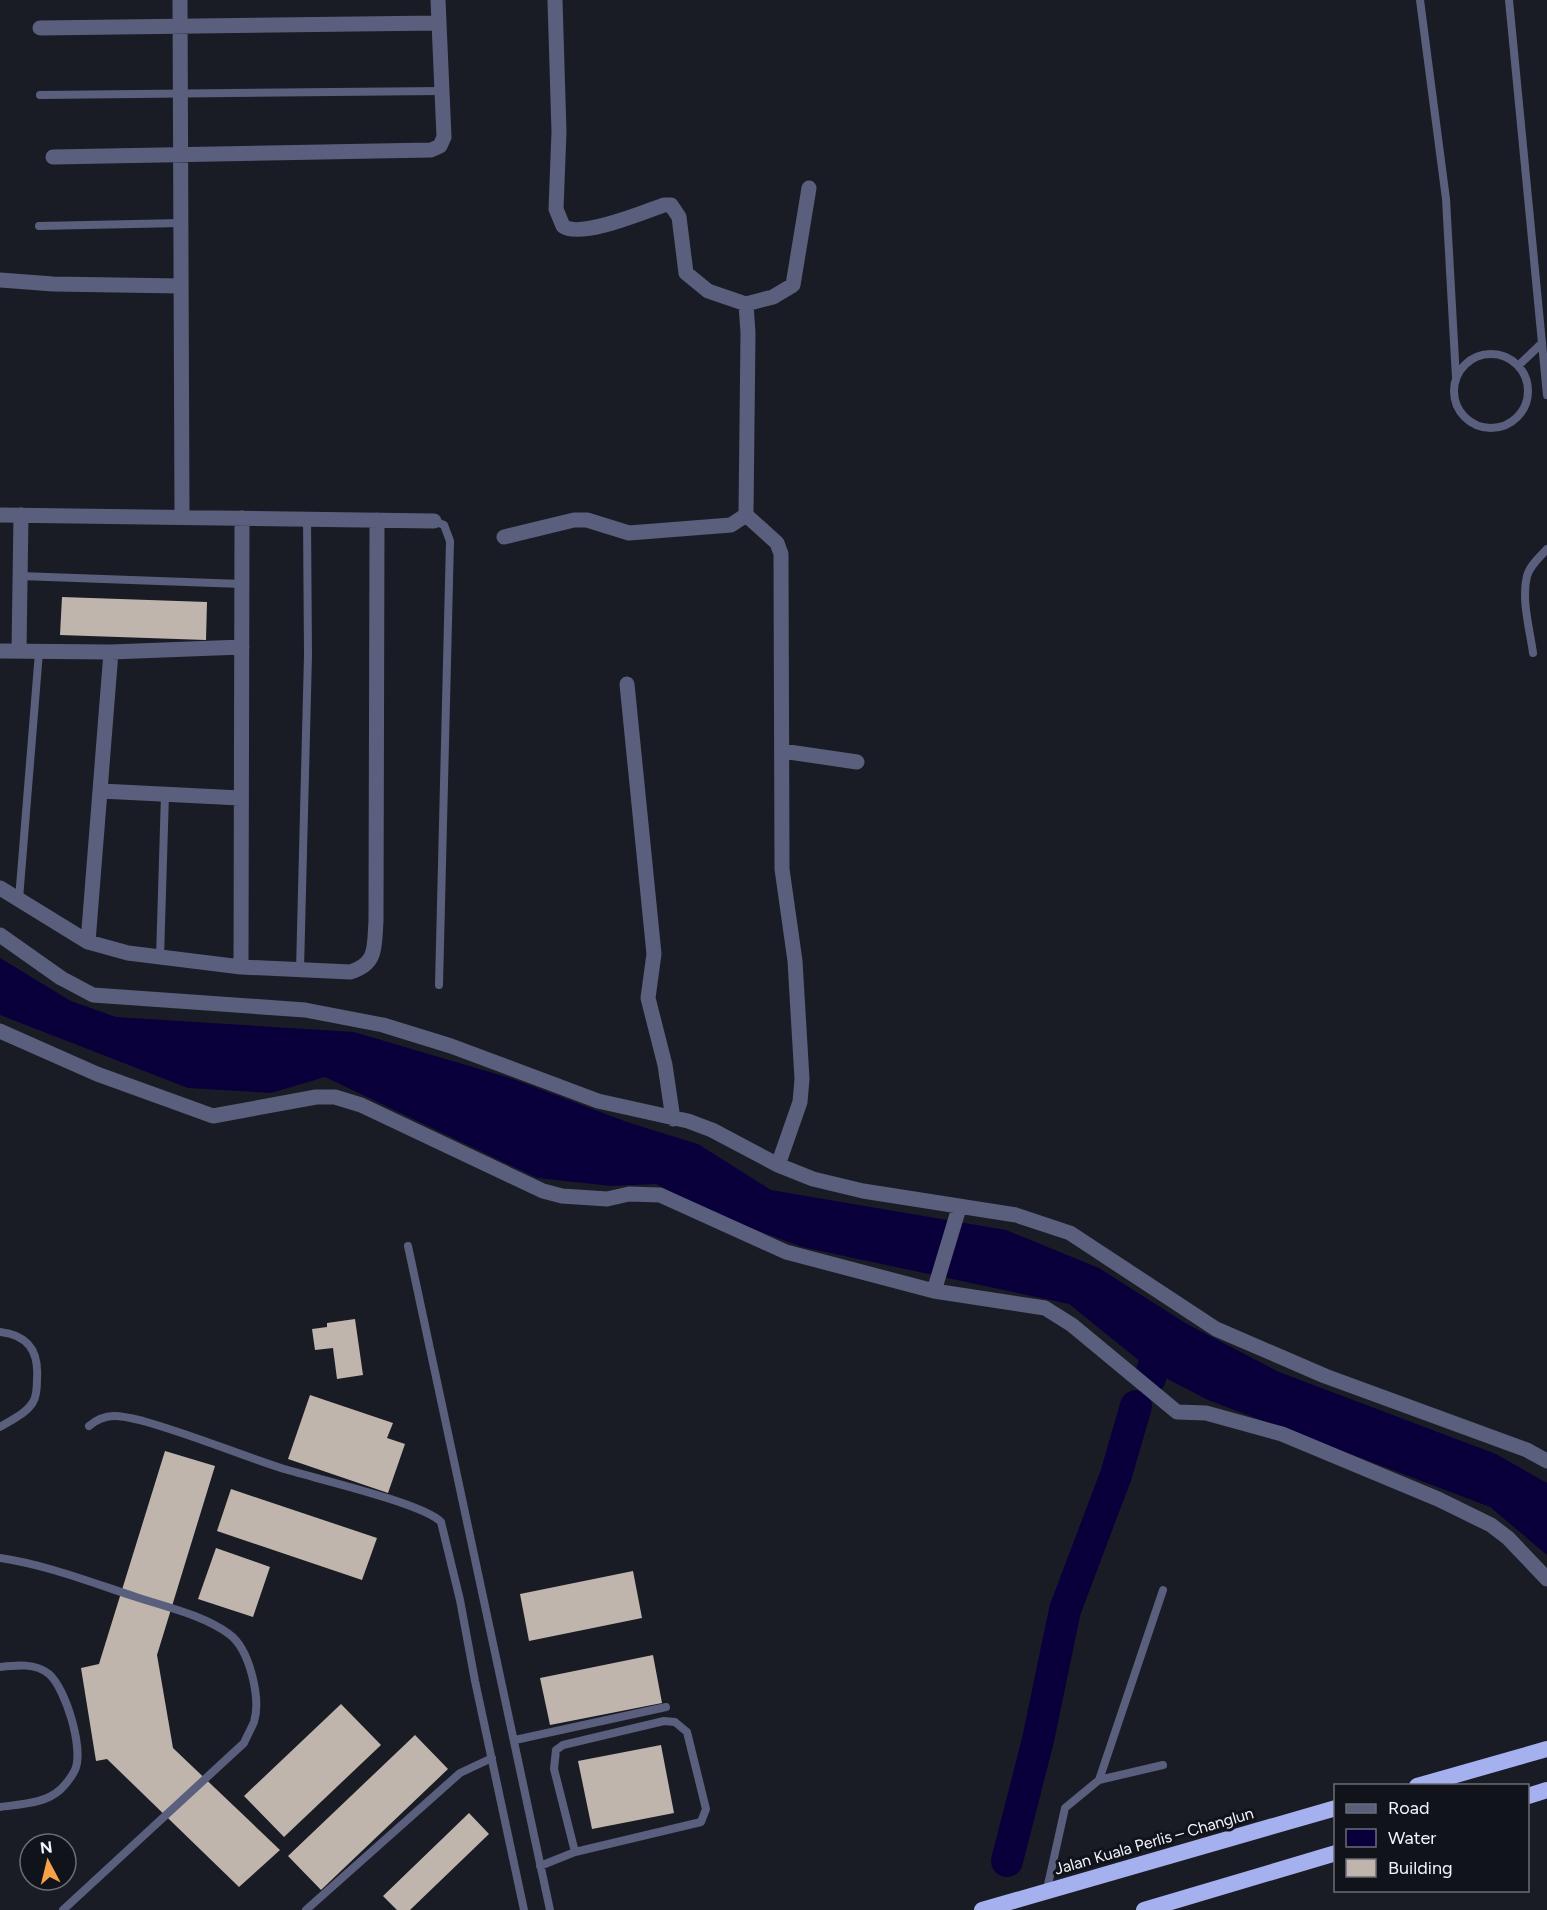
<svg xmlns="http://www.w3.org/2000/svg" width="1547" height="1910" font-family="Figtree,sans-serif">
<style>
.water{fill:#09003b}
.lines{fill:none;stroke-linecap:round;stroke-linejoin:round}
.river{stroke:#09003b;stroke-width:32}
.building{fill:#bfb5ac}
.service{stroke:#5a5f7e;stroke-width:8}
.minor{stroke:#5a5f7e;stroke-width:15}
.trunk{stroke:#a5b0ef;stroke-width:16}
.labels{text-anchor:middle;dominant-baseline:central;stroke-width:6;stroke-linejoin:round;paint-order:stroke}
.street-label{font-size:16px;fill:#f3f4fb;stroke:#11131b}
</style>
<rect width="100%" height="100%" fill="#1a1c25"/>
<!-- water -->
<path class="water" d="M0,958L71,1001L116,1017L354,1032L513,1079L627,1122L698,1144L771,1190L1006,1230L1099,1268L1187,1324L1279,1372L1496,1454L1547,1483V1555L1490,1507L1208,1400L1152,1371L1069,1304L802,1247L720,1217L656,1184L611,1186L537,1178L325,1077L271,1093L188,1088L0,1015Z"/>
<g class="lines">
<!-- river -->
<path class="river" d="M1150,1378L1162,1339
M1007,1861L1038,1740L1065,1610L1116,1475L1136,1406"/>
</g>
<!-- building -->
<path class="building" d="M62,597L207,602L206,640L60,635Z
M355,1319L363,1375L337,1379L333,1348L315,1350L312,1329L327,1327V1323Z
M310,1395L393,1423L387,1438L405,1444L388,1493L288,1459Z
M165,1451L215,1466L157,1655L173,1748L280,1850L239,1887L107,1759L96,1761L81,1668L99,1664Z
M231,1489L377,1538L362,1580L217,1531Z
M216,1548L270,1567L253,1617L198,1599Z
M633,1571L642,1618L529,1641L520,1594Z
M653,1655L662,1703L550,1725L540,1678Z
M341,1704L381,1745L284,1837L244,1796Z
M415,1735L448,1769L321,1890L288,1856Z
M661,1745L674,1813L592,1829L578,1761Z
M469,1813L489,1834L410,1910H397L383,1896Z"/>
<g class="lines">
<!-- service -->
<path class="service" d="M1420,0L1446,199L1456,378
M1509,0L1547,395
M40,95L441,91
M39,226L181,223
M1454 391a37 37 0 1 1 74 0a37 37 0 1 1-74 0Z
M1518,366L1542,343
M434,521L444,525L450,541L439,985
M20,576L242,584
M1533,653C1530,630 1521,600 1527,576C1530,565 1540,557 1547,549
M19,899L39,652
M160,958L165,794
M300,970L308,655L307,519
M408,1246L550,1910
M0,1332C28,1335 39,1351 37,1379C37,1386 37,1396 33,1402C27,1413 11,1420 0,1427
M89,1426C106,1411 123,1416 143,1421C190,1434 235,1453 281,1468C313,1478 423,1503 441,1522L460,1600L475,1681L524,1910
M0,1558C47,1565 90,1582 136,1597C166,1607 203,1615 229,1634C250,1649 261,1699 254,1722C251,1729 247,1736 244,1743L63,1910
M0,1667C16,1665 36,1663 49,1674C66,1689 84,1749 75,1770C72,1776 66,1784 61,1789C45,1804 21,1804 0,1807
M515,1740L666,1707
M1099,1780L1163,1590
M540,1866L575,1852L701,1822L706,1809L687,1732L675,1722L664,1721L563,1745L556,1750L554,1769L575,1852
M1047,1889L1065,1808L1099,1780L1163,1765
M306,1910L460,1773L492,1758"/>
<!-- minor -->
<path class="minor" d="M180,0L182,517
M555,0L559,132L556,209L563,226C580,239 644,212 664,205H671L679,217L686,273L708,291L746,304L748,333L746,515L777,543L781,554L782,869L795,961L802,1079L800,1102L778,1165
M40,28L438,23
M53,157L431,150L440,146L444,137L438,0
M0,280L53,284L181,286
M746,304L773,297L793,285L809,188
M0,515L434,521
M504,537L574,520H587L629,533L731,525L746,515
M19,650L21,515
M0,651L111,652L242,647
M627,684L654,954L648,998L665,1065L673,1119
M782,751L857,762
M101,791L240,798
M0,888L88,942L128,953L241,967L350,972C378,964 374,946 376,921L377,520
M0,935L61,978L93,995L305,1010L383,1025L451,1046L598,1101L688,1121L712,1130L778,1165L813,1179L863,1191L1016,1215L1070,1233L1216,1329L1325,1376L1527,1450L1547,1461
M88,942L111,652
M241,967L242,518
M0,1031L97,1074L213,1116L316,1097H335L361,1105L543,1191L562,1196L607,1199L629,1194L660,1195L786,1252L934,1291L1045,1308L1072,1325L1177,1412L1206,1413L1282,1434L1438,1499L1491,1525L1508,1538L1547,1579
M934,1291L959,1208"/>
<!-- trunk -->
<path class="trunk" d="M1417,1786L1547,1749
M1528,1796L1547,1790
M982,1910L1336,1808
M1144,1910L1336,1853"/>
</g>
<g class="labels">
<!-- street labels -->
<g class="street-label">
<text transform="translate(1154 1841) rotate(-16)">Jalan Kuala Perlis – Changlun</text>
</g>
</g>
<!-- legend -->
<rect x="1334" y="1784" width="195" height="108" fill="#11131b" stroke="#6b6d75" stroke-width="1.5"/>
<rect x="1346" y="1804" width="30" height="9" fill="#5a5f7e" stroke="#6b6d75" stroke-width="1.5"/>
<text x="1388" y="1814" font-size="18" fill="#f3f4fb">Road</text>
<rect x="1346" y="1829" width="30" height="18" fill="#09003b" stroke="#6b6d75" stroke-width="1.5"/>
<text x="1388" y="1844" font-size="18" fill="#f3f4fb">Water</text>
<rect x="1346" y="1859" width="30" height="18" fill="#bfb5ac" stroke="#6b6d75" stroke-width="1.5"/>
<text x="1388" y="1874" font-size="18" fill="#f3f4fb">Building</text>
<!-- north arrow -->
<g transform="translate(48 1862) rotate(353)"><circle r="28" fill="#11131b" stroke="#6b6d75" stroke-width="1.5"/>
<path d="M0-4.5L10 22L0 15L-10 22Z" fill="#f7a149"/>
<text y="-9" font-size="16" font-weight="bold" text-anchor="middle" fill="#f3f4fb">N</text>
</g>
</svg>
